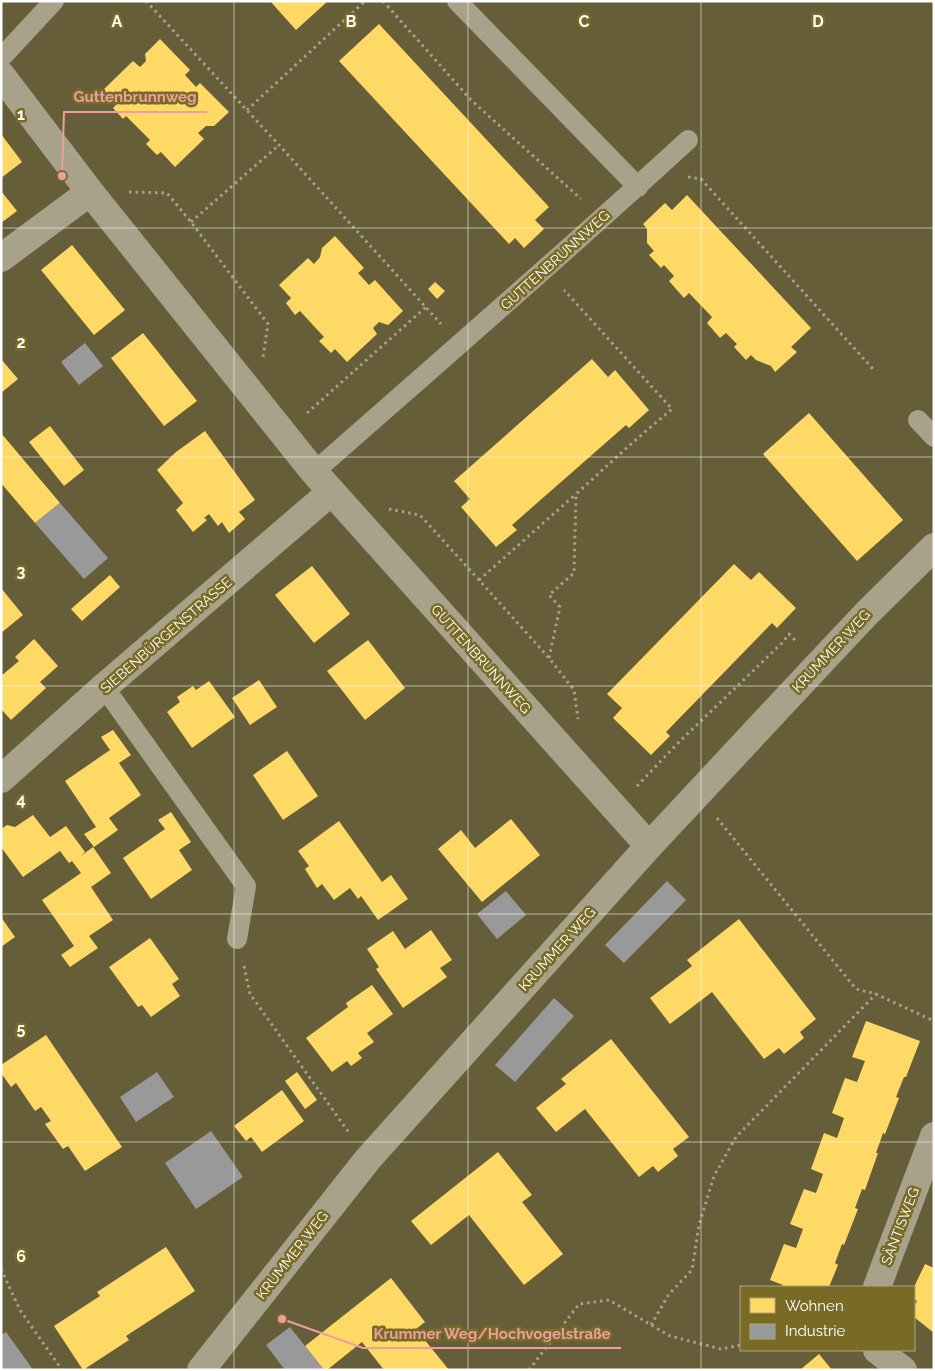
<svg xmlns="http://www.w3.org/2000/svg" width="935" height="1371" font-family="Raleway,sans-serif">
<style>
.homes{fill:#ffd966}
.industry{fill:#999}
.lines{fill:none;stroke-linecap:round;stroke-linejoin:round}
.path{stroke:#a7a289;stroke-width:3;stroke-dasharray:2.5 4;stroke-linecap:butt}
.lane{stroke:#a7a289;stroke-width:20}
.street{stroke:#a7a289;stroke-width:28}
.grid{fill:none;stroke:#fff;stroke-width:1;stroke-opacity:0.55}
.labels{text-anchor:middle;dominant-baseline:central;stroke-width:5;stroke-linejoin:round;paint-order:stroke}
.street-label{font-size:14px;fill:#fff;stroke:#796b26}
.grid-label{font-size:16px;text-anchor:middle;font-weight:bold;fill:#fff;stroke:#796b26;stroke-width:5;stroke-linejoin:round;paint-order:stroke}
.leader{fill:none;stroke:#ed9e9e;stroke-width:2}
.callout-dot{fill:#ed9e9e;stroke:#796b26;stroke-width:2}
.callout-label{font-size:15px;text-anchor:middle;font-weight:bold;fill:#ed9e9e;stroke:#796b26;stroke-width:5;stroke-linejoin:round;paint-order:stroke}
</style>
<rect width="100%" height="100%" fill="#665e39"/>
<!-- homes -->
<path class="homes" d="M270,1H328L296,30Z
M379,24L549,207L535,220L544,229L524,248L515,238L509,244L339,61Z
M160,39L190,70L185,75L196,87L200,83L229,112L214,126H206L198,133L204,139L175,167L161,152L157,155L146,144L150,140L126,116L123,119L113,108L117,104L103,90L133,61L140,67L146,61L145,54Z
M1,134L22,162L1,178Z
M1,191L17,211L1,223Z
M687,195L811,328L791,347L797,352L775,372L771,366L756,360L751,355L746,360L734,347L737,344L726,333L720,338L707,323L712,317L689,293L684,298L669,281L674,276L664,265L661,268L649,255L654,251L647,243V229L643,224L665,203L672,210Z
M335,236L364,268L358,273L369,285L375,280L403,311L388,325L379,322L373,328L377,334L347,362L335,349L331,353L319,341L324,337L300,311L295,315L286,303L291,298L279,285L308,258L314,264L320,257L322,248Z
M72,245L125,310L94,335L41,270Z
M435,282L445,291L437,299L428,289Z
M143,333L197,401L164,426L111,358Z
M1,359L18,379L1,393Z
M592,359L608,377L615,370L649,410L629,428L626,425L512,525L517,530L496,547L461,507L470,499L454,481Z
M809,413L903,520L857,561L763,454Z
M50,426L84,470L64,486L29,442Z
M205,431L255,500L239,512L245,519L229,533L222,522L218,526L209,514L204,518L207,520L193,532L176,510L183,503L157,470L176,452Z
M1,433L60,503L35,523L1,483Z
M734,564L751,580L759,572L796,608L777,628L772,623L666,732L670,736L651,755L613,718L622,708L607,694Z
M312,566L350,614L314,643L275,595Z
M110,575L120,587L82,621L71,609Z
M1,588L23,615L1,633Z
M34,639L58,666L40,682L46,688L11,720L1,709V676L19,661L15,657Z
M368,640L405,688L365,720L327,671Z
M259,680L277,707L250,725L232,698Z
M209,681L235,717L192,748L167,712L180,702L177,697L193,686L196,690Z
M113,730L131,755L119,763L141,795L109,818L118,830L94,847L84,834L96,827L65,781L110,750L101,737Z
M287,751L318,796L283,820L253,775Z
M171,812L191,842L179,850L192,870L151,899L123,858L165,829L158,820Z
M33,815L50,837L66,826L85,852L81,856L93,847L111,873L91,887L113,920L89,936L98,948L70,967L61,955L74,946L42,900L81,873L72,861L69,863L60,851L23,877L1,847V829L7,825L15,827Z
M511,819L540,855L482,902L438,849L461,830L475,848Z
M339,821L382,882L391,875L408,899L378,920L361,896L358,899L350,888L334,900L322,884L317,888L305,869L309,866L298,851Z
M1,917L15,937L1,947Z
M739,919L816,1019L800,1032L804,1038L784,1054L779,1048L764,1059L712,992L670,1024L650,998L692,966L687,960Z
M431,930L452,960L440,968L447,977L403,1008L376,969L379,967L367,949L393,931L405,949Z
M150,938L179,979L172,984L180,996L151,1017L142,1005L138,1007L109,967Z
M372,985L393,1014L367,1033L374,1042L358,1053L362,1058L351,1066L347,1061L332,1072L306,1038L348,1007L346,1003Z
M866,1021L920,1041L906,1077H904L896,1097L899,1098L885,1134L883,1133L876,1153H878L865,1190L862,1189L855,1208L858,1209L844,1245L842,1244L835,1263L838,1265L829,1287H782L783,1285L770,1280L784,1244L796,1248L803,1229L790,1224L804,1189L816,1193L823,1174L811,1169L824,1133L837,1138L844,1118L832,1113L845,1078L857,1082L865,1061L852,1057Z
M46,1035L122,1147L85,1171L68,1146L63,1149L45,1124L51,1121L41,1107L35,1111L16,1083L11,1087L1,1073V1065Z
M611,1039L689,1137L673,1149L678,1156L658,1172L653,1166L639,1177L585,1109L556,1132L536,1108L566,1084L561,1079Z
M297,1072L317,1100L305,1109L285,1081Z
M282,1090L304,1121L262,1152L251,1137L246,1141L234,1126Z
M498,1152L532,1195L522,1202L563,1254L524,1285L469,1215L431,1245L411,1221Z
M166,1247L195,1291L126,1336L129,1340L83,1370L54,1326L100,1296L97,1292Z
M925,1264L934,1268V1333L914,1317V1307L917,1301L914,1299V1287Z
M391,1278L425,1322L416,1329L449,1370H384L362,1342L327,1370H324L305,1346Z
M819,1354L832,1370H800Z"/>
<!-- industry -->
<path class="industry" d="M85,343L103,366L79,385L61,362Z
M60,503L108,558L84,579L35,523Z
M667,881L686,900L624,963L605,945Z
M506,891L526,915L497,939L477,914Z
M554,998L574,1016L515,1082L495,1065Z
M157,1072L174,1097L136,1122L120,1097Z
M211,1131L243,1177L196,1209L165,1163Z
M290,1327L305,1346L324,1370H285L266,1345Z
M6,1332L29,1364L33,1370H1V1335Z"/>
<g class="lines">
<!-- path -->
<path class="path" d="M146,1L279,145L441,324
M383,1L471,100L581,199
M247,110L365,1
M688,177L701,179L873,369
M129,192L167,193L191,222L268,324L263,357
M191,222L279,145
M307,413L426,307
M389,509L420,515L479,580L549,658L574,690L578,719
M479,580L576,494
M549,658L560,607L549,595L574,573L576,494L632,443L672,409L564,290
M637,786L680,741L782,643L789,634L797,642
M717,818L856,989L876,994L934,1021
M244,966L250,994L350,1134
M1,1269L20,1310L62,1370
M651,1325L669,1294L692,1270L699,1225L714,1176L736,1137L876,994
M529,1370L579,1304L609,1300L670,1336L721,1349L741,1345"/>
<!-- lane -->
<path class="lane" d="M457,1L638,187
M1,58L54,1
M918,420L934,437
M314,472C439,362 565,253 688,140
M104,687L246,886L237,939"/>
<!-- street -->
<path class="street" d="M1,75L90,192L314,472L649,846
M1,258L90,192
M1,779L104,687L331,492
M877,1287L934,1136
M877,1350L903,1370
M201,1370L368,1159L649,846L819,664L867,613L934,547"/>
</g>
<!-- grid -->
<path class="grid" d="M234,1V1370M468,1V1370M701,1V1370M1,228H934M1,457H934M1,686H934M1,914H934M1,1142H934"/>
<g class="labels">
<!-- street labels -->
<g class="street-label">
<text transform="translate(555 260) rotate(-42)">GUTTENBRUNNWEG</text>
<text transform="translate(166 635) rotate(-41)">SIEBENBÜRGENSTRASSE</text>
<text transform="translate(831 651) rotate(-47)">KRUMMER WEG</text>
<text transform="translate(481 659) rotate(48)">GUTTENBRUNNWEG</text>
<text transform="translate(557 949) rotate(-48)">KRUMMER WEG</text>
<text transform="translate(900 1226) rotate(-69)">SÄNTISWEG</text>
<text transform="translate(292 1255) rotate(-52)">KRUMMER WEG</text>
</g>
</g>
<g class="grid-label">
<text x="117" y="27">A</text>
<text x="351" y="27">B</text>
<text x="584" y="27">C</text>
<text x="818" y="27">D</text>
<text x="21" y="120">1</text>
<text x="21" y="348">2</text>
<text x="21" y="577">3</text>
<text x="21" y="805">4</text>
<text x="21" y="1034">5</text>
<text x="21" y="1262">6</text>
</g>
<!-- callouts -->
<path class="leader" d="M62 176L64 112H207M282 1319L363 1348H621"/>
<g class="callout-dot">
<circle cx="62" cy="176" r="5"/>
<circle cx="282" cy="1319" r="5"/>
</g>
<g class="callout-label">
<text x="135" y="102">Guttenbrunnweg</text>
<text x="492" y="1339">Krummer Weg/Hochvogelstraße</text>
</g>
<!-- border -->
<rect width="935" height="1371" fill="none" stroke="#ffffff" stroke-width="5"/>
<!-- legend -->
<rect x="740" y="1286" width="175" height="65" fill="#796b26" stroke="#afa67d"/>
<rect x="750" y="1298" width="25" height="15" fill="#ffd966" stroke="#afa67d"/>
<text x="785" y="1311" font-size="15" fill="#ffffff">Wohnen</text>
<rect x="750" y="1324" width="25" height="15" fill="#999999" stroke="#afa67d"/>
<text x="785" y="1336" font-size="15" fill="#ffffff">Industrie</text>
</svg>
